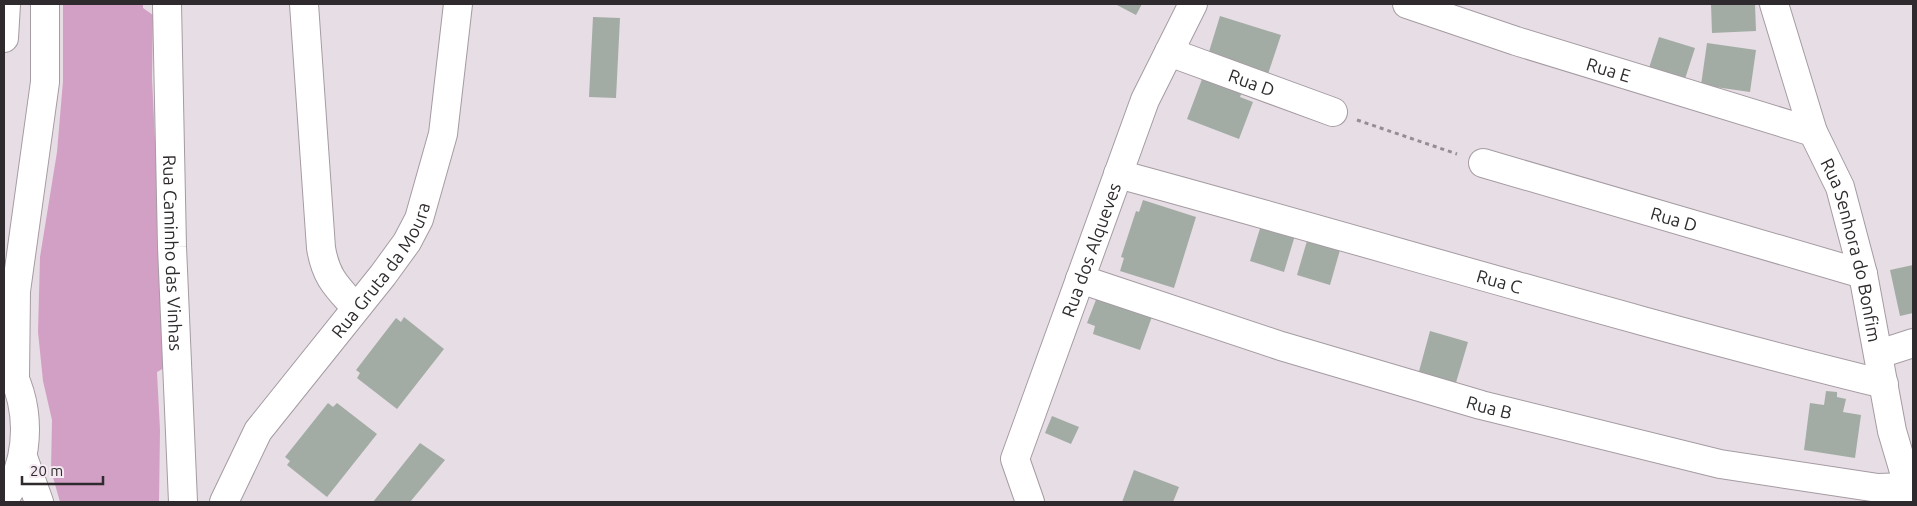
<svg xmlns="http://www.w3.org/2000/svg" width="1917" height="506" font-family="Ubuntu,sans-serif">
<style>
.green{fill:#d3a0c5}
.building{fill:#a2aca5}
.lines{fill:none;stroke-linecap:round;stroke-linejoin:round}
.street-casing{stroke:#a59ba2;stroke-width:30}
.secondary-casing{stroke:#a59ba2;stroke-width:30}
.highway-casing{stroke:#a59ba2;stroke-width:30}
.path{stroke:#958d93;stroke-width:3;stroke-dasharray:4 4;stroke-linecap:butt}
.street{stroke:#fff;stroke-width:28}
.secondary{stroke:#fff;stroke-width:28}
.highway{stroke:#fff;stroke-width:28}
.labels{text-anchor:middle;dominant-baseline:central;stroke-width:4.5;stroke-linejoin:round;paint-order:stroke}
.street-label{font-size:18px;fill:#2e2a2d;stroke:#f5eaf1}
</style>
<rect width="100%" height="100%" fill="#e7dde4"/>
<!-- green -->
<path class="green" d="M63,4H143V8L153,15L152,78L166,367L157,372L160,430L159,502H60L51,470L52,420L43,381L38,332L40,257L57,152L63,81Z"/>
<!-- building -->
<path class="building" d="M1115,4H1142L1136,15Z
M1711,4H1755L1756,31L1712,33Z
M1220,16L1281,35L1268,74L1208,55Z
M593,17L620,18L616,98L589,97Z
M1659,37L1695,48L1684,82L1648,71Z
M1707,43L1756,50L1750,92L1701,85Z
M1204,74L1243,89L1240,97L1253,102L1239,139L1187,119Z
M1143,200L1196,217L1174,288L1120,271L1124,258L1121,257L1136,211L1139,212Z
M1262,222L1296,232L1284,272L1250,261Z
M1309,234L1342,243L1330,285L1297,275Z
M1913,265V313L1900,316L1890,270Z
M1099,292L1154,311L1140,350L1093,334L1095,326L1087,323Z
M404,317L444,349L397,409L357,378L360,373L356,370L396,318L401,322Z
M1430,331L1468,342L1455,386L1418,375Z
M1826,391L1837,392V397L1846,399L1843,412L1861,415L1855,458L1804,450L1810,403L1824,405Z
M328,403L333,407L337,403L377,434L327,497L287,465L290,461L285,457Z
M1052,416L1079,427L1071,444L1045,433Z
M420,443L445,460L410,502H373Z
M1134,470L1179,487L1173,502H1122Z"/>
<g class="lines">
<!-- street casing -->
<g class="street-casing">
<g id="street">
<path id="s1" d="M167,4L172,247L183,502"/>
<path d="M304,4L321,248C326,278 337,287 356,308"/>
<path id="s2" d="M1407,4L1516,41L1813,132"/>
<path id="s3" d="M1774,4L1813,132L1840,187L1863,274L1892,431L1913,502"/>
<path id="s4" d="M1169,52L1333,112"/>
<path id="s5" d="M1483,163L1863,274"/>
<path id="s6" d="M1118,174C1373,243 1627,321 1884,384"/>
<path id="s7" d="M1080,279L1281,346L1481,405L1720,464L1878,488L1908,487"/>
<path d="M1879,354L1913,343"/>
<path id="s8" d="M224,502L258,431L383,275L407,242L419,219L443,134L458,4"/>
<path id="s9" d="M1030,502L1015,459L1145,100L1193,4"/>
</g>
</g>
<!-- secondary casing -->
<g class="secondary-casing">
<path id="secondary" d="M4,359C32,402 32,457 4,500
M23,457L39,502"/>
</g>
<!-- highway casing -->
<g class="highway-casing">
<path id="highway" d="M4,38L6,4
M15,377L16,291L45,82V4"/>
</g>
<!-- path -->
<path class="path" d="M1357,120L1457,154"/>
<!-- street -->
<use href="#street" class="street"/>
<!-- secondary -->
<use href="#secondary" class="secondary"/>
<!-- highway -->
<use href="#highway" class="highway"/>
</g>
<g class="labels">
<!-- street labels -->
<g class="street-label">
<text stroke="none"><textPath href="#s2" startOffset="212">Rua E</textPath></text>
<text stroke="none"><textPath href="#s4" startOffset="88">Rua D</textPath></text>
<text stroke="none"><textPath href="#s5" startOffset="199">Rua D</textPath></text>
<text stroke="none"><textPath href="#s9" startOffset="268">Rua dos Alqueves</textPath></text>
<text stroke="none"><textPath href="#s3" startOffset="259">Rua Senhora do Bonfim</textPath></text>
<text stroke="none"><textPath href="#s1" startOffset="249">Rua Caminho das Vinhas</textPath></text>
<text stroke="none"><textPath href="#s8" startOffset="282">Rua Gruta da Moura</textPath></text>
<text stroke="none"><textPath href="#s6" startOffset="396">Rua C</textPath></text>
<text stroke="none"><textPath href="#s7" startOffset="429">Rua B</textPath></text>
</g>
</g>
<!-- border -->
<rect width="1917" height="506" fill="none" stroke="#2e2a2d" stroke-width="10"/>
<!-- scale -->
<path d="M22 476v8h81v-8" fill="none" stroke="#2e2a2d" stroke-width="2.5"/>
<text x="30" y="476" font-size="15" fill="#2e2a2d" stroke="#f5eaf1" stroke-width="4" paint-order="stroke">20 m</text>
</svg>
